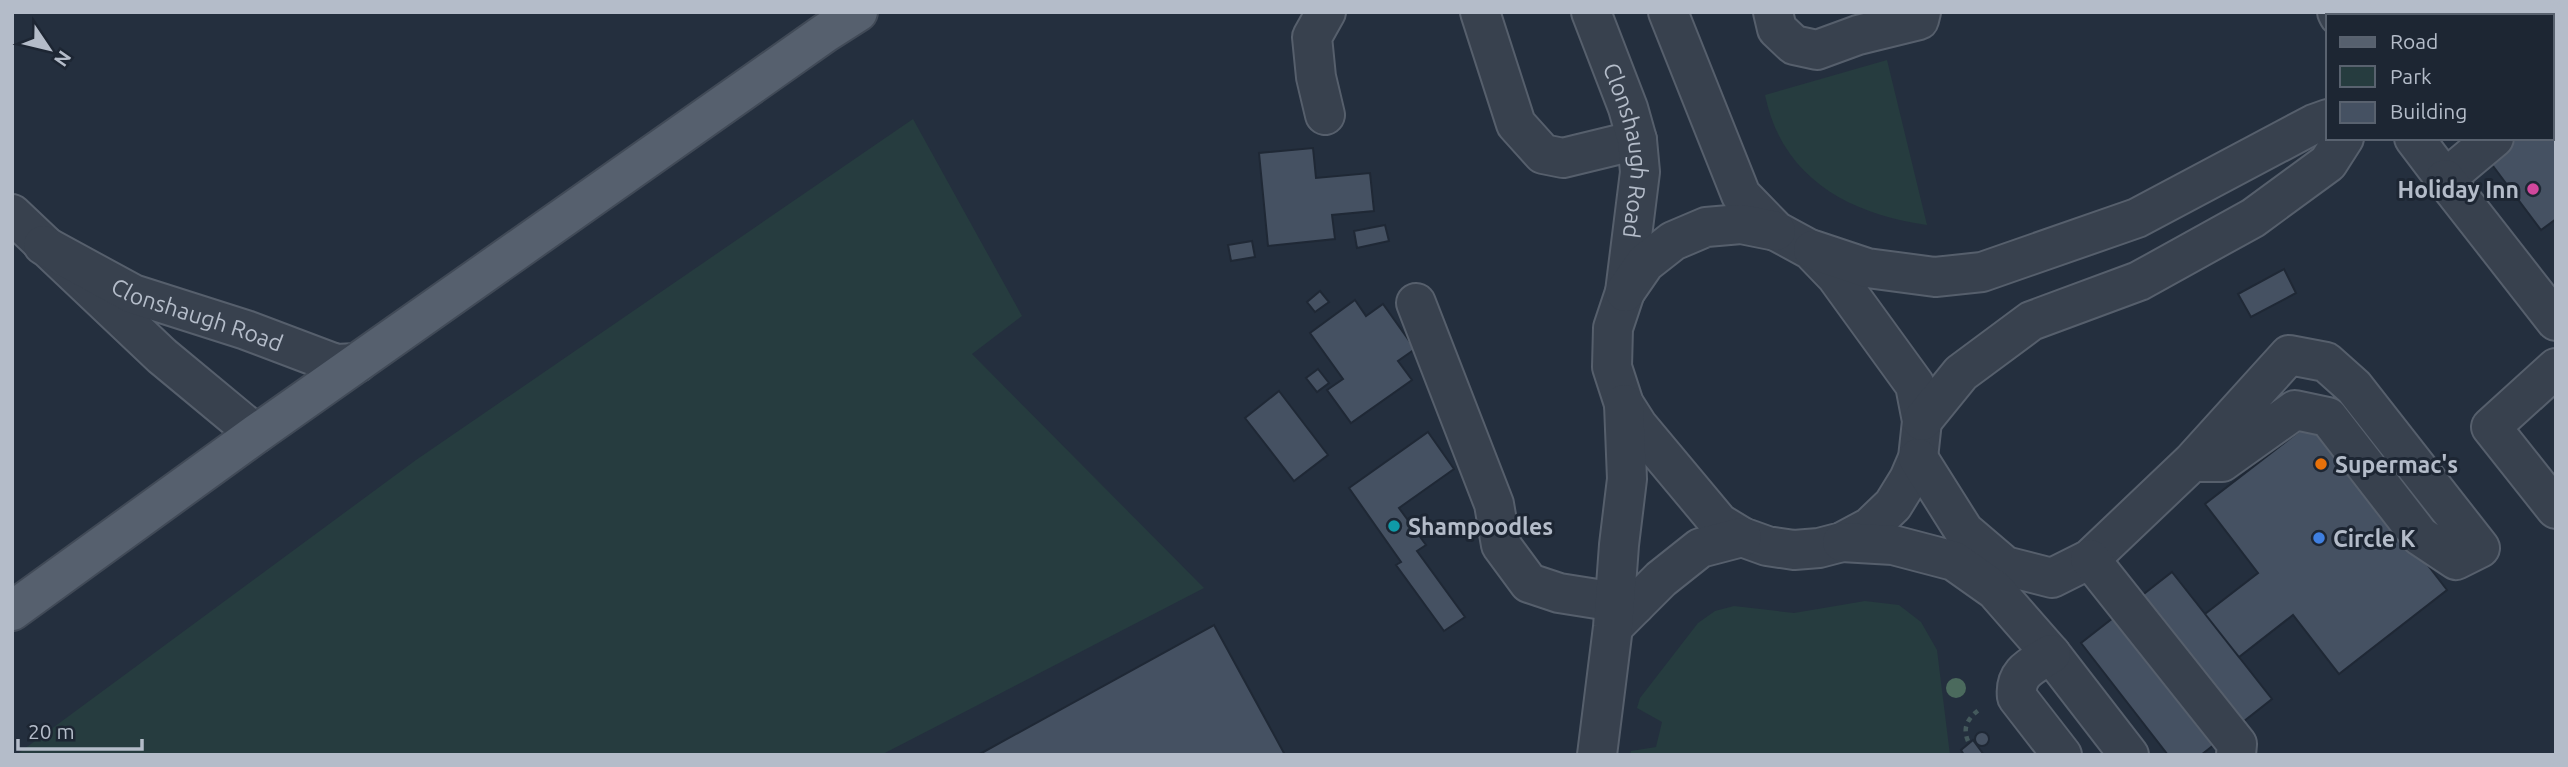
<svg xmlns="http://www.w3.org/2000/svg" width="2568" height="767" font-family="Ubuntu,sans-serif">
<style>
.green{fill:#263c3f}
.building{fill:#455162;stroke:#1f2835;stroke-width:2}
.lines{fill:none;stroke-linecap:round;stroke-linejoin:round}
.minor-casing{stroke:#565f6c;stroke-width:42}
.major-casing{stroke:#414a57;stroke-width:42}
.path{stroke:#44595c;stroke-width:4.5;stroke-dasharray:5 5;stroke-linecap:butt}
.minor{stroke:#38414e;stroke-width:38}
.major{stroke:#56606e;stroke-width:38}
.tree{fill:#4b6a5d}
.hotel-dot{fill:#d1479c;stroke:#1d2633;stroke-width:2.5}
.food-dot{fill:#e8710a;stroke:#1d2633;stroke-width:2.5}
.culture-dot{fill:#0f9aa8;stroke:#1d2633;stroke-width:2.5}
.shop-dot{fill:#3f7fe0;stroke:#1d2633;stroke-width:2.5}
.labels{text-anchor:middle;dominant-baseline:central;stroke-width:6;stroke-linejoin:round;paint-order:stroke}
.street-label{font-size:23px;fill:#b4bcc9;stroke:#1d2633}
.poi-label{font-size:23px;font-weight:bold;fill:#b4bcc9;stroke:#1d2633;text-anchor:start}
</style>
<rect width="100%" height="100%" fill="#242f3e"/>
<!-- green -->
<path class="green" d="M1887,60L1927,225C1849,214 1782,178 1765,95Z
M913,119L1022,316L972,354L1204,588L881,755H16L416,460Z
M1865,601L1899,605L1921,622L1937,650L1950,755H1630L1631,751L1656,747L1662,722L1637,708L1640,698L1698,623L1715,611L1734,606L1794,613Z"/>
<!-- building -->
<path class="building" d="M2556,106V219L2541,230L2487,158L2514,138H2552V109Z
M1313,148L1316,178L1370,173L1374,211L1332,215L1335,239L1268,246L1259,153Z
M1385,225L1389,241L1357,248L1354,231Z
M1252,241L1255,257L1231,261L1228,245Z
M2284,269L2296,293L2251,317L2238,294Z
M1320,291L1329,302L1315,312L1307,302Z
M1355,300L1366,316L1383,304L1415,349L1398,361L1412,380L1351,423L1327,390L1343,379L1310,333Z
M1318,369L1329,383L1317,392L1306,378Z
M1279,391L1328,455L1294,481L1245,418Z
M2315,419L2447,590L2339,674L2293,615L2239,657L2205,614L2258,573L2205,504Z
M1428,432L1454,469L1399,508L1426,545L1417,551L1465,617L1444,631L1396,565L1401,562L1349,488Z
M2172,572L2272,699L2201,755H2168L2081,643Z
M1214,625L1285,755H978Z
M1975 739a7 7 0 1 1 14 0a7 7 0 1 1-14 0Z
M1973,740L1984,755H1964L1961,750Z"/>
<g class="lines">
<!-- minor casing -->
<g class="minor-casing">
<g id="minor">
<path d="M1480,12L1516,124L1543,154L1563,158L1637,140"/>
<path id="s1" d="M1591,12L1628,108L1637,140L1640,172L1625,292L1613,328L1612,367L1624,404L1638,426L1719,523L1742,537L1767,546L1794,550L1819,548L1842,542L1870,527L1893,505L1909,479L1918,458L1922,421L1915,385L1836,276L1811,250L1776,231L1741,195L1668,12"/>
<path d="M1773,12L1777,29L1794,45L1817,50L1858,35L1919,20L1921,12"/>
<path d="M2337,12L2339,16"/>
<path d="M2476,16L2480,12"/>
<path d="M2552,86L2556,83"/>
<path d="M1325,115L1316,77L1312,37L1326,12"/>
<path d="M2414,138L2445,179L2494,138"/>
<path d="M2445,179L2556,321"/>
<path d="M12,214L162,356L256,434"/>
<path id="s2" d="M43,245L133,294L246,330L336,364L357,363"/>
<path d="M1813,250L1867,268L1935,277L1982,272L2137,218L2314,124L2328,119"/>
<path d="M1625,292L1645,263L1673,241L1706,227L1741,224L1776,231"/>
<path d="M1416,303L1494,504L1501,545L1529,583L1559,593L1635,605"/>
<path d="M2556,368L2491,427L2556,509"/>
<path d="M1922,421L1961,373L2031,321L2139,281L2253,218L2328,163L2344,138"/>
<path d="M1918,458L1964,531L2005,566L2052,578L2090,559L2192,462L2289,355L2326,362L2354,387L2480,548L2456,560L2420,536L2328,417L2295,410L2222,462H2192"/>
<path d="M1842,542L1893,545L1954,561L1995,590L2051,654L2129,755"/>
<path d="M2090,559L2237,744L2236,755"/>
<path d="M1617,623L1661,579L1700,548L1742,537"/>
<path d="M2051,654C2032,666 2014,672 2017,697L2062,755"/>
<path d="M1597,755L1613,627L1619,545L1627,479L1624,404"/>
</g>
</g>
<!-- major casing -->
<g class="major-casing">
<path id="major" d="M12,611L256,434L825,33L858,12"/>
</g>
<!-- path -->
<path class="path" d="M1968,741C1962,727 1968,718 1980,709"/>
<!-- minor -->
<use href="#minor" class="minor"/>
<!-- major -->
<use href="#major" class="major"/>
</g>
<!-- trees -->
<circle class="tree" cx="1956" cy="688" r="10"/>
<!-- markers -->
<circle class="hotel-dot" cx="2533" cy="189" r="7"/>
<circle class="food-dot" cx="2321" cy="464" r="7"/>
<circle class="culture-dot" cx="1394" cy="526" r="7"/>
<circle class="shop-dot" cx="2319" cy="538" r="7"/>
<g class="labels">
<!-- street labels -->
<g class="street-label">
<text stroke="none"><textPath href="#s1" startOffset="145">Clonshaugh Road</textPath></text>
<text stroke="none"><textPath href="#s2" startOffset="170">Clonshaugh Road</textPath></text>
</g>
<!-- poi labels -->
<g class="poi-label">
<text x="2519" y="189" text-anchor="end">Holiday Inn</text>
<text x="2335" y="464">Supermac's</text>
<text x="1408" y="526">Shampoodles</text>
<text x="2333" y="538">Circle K</text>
</g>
</g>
<!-- border -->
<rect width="2568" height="767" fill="none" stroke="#b4bcc9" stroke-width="28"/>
<!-- legend -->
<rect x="2326" y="14" width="228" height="126" fill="#1d2633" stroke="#59626f" stroke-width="2"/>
<rect x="2340" y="37" width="35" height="10" fill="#56606e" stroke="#59626f" stroke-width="2"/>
<text x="2390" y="49" font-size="21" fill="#b4bcc9">Road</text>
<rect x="2340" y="66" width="35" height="21" fill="#263c3f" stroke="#59626f" stroke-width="2"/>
<text x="2390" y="84" font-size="21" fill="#b4bcc9">Park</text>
<rect x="2340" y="102" width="35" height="21" fill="#455162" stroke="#59626f" stroke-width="2"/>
<text x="2390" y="119" font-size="21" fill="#b4bcc9">Building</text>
<!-- north arrow -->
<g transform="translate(49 49) rotate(125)" stroke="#1d2633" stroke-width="5" paint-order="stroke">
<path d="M0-5L12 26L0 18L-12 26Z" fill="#b4bcc9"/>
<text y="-10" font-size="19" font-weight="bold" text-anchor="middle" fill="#b4bcc9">N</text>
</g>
<!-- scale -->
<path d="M18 739v10h124v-10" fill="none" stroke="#b4bcc9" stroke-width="3.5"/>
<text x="28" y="739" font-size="21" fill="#b4bcc9" stroke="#1d2633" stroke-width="5" paint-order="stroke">20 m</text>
</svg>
